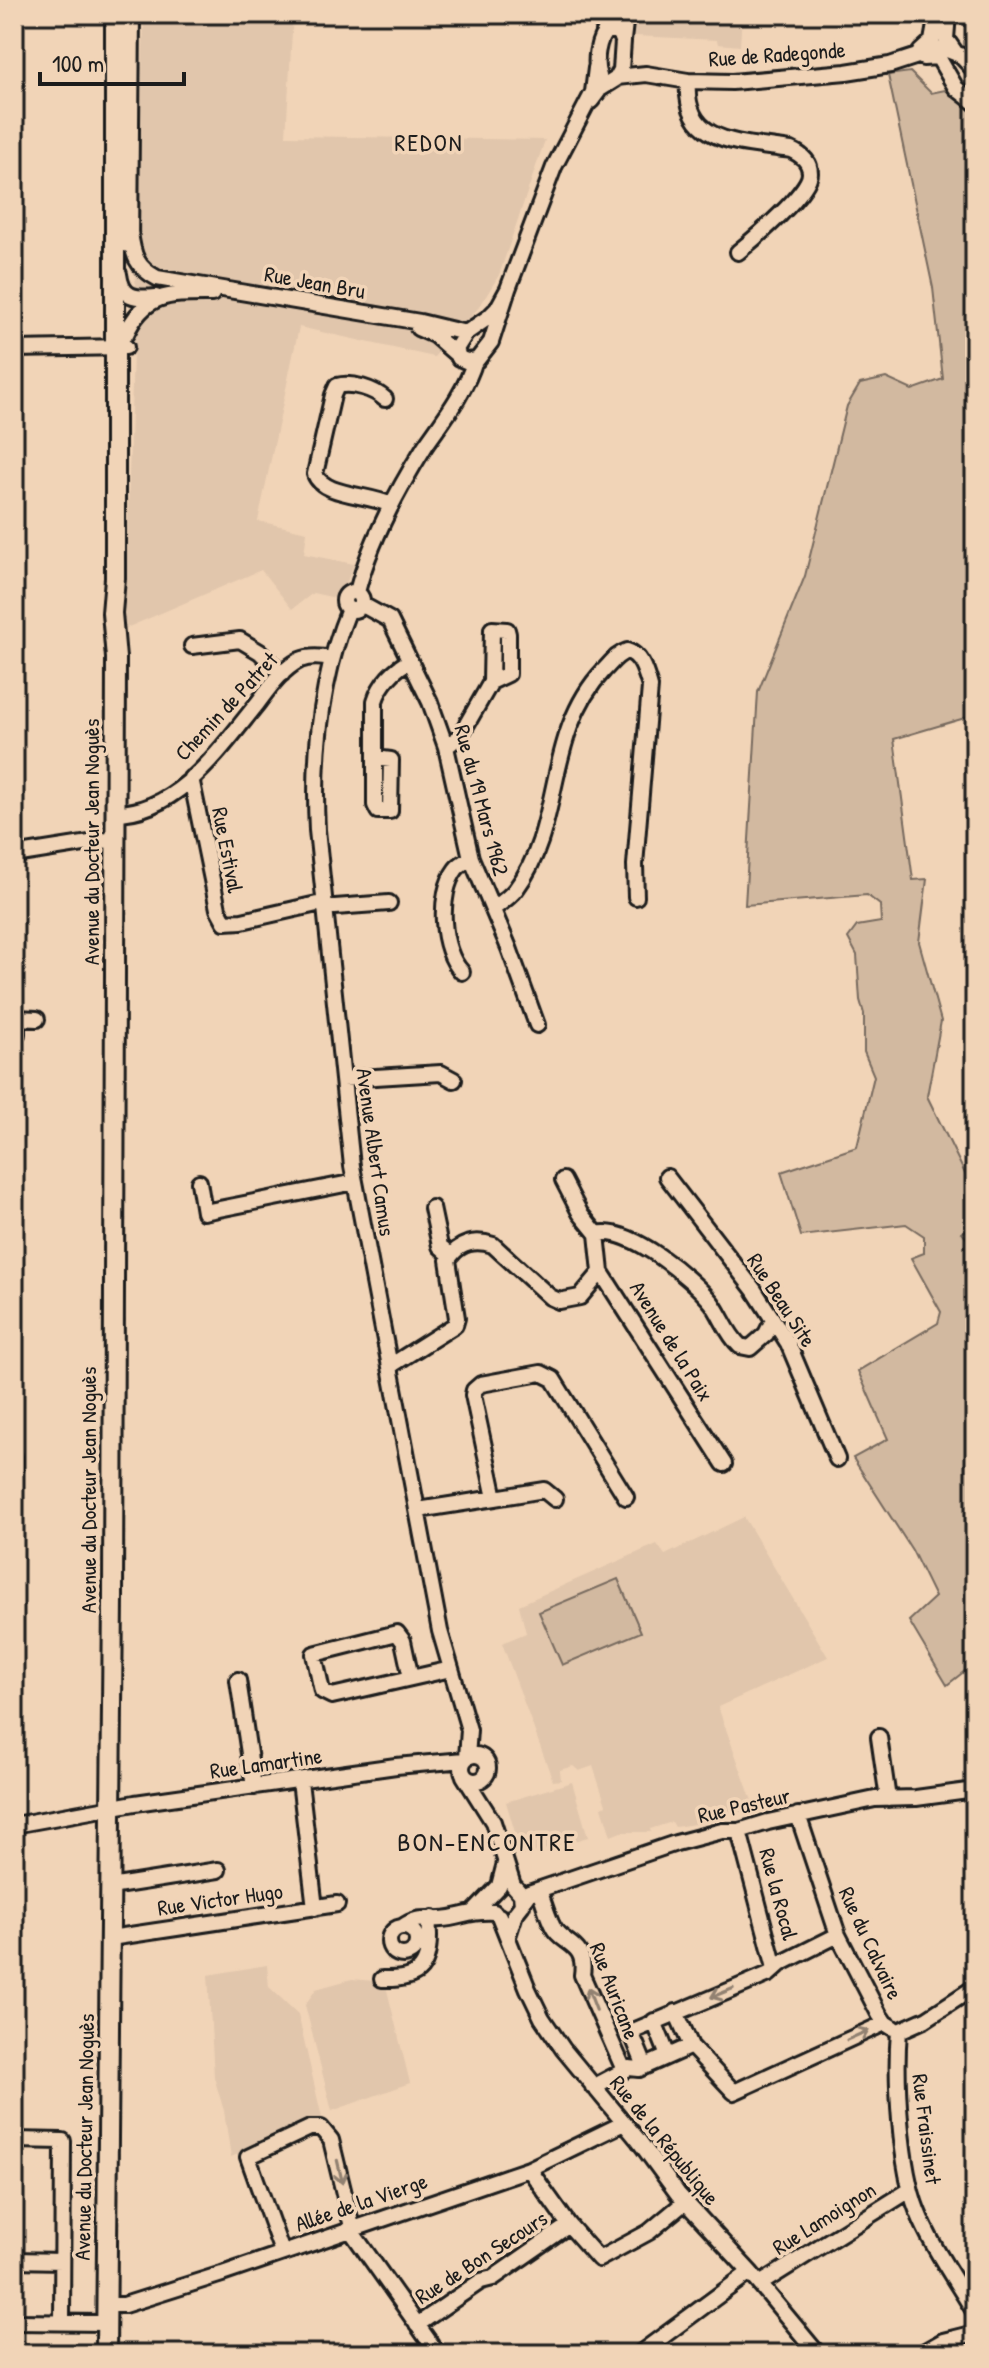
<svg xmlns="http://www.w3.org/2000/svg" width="989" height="2368" font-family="'Patrick Hand',sans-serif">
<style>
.built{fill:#e1c6ac}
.green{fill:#d2b9a0;stroke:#776a5e;stroke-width:2}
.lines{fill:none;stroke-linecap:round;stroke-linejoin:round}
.minor-casing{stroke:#1c1c1c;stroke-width:20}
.major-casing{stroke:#1c1c1c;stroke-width:24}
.minor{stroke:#f1d4b7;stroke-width:14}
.major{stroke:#f1d4b7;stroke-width:18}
.oneway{stroke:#918171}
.labels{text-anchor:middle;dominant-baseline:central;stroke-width:7;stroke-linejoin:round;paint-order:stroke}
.street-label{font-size:22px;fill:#1c1c1c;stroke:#f1d4b7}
.neighbourhood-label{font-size:24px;letter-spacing:2px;fill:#1c1c1c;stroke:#f1d4b7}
.quarter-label{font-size:26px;letter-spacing:2px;fill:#1c1c1c;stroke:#f1d4b7}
</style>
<rect width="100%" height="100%" fill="#f1d4b7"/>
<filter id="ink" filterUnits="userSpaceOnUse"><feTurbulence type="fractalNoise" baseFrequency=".0125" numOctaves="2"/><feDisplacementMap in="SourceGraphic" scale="16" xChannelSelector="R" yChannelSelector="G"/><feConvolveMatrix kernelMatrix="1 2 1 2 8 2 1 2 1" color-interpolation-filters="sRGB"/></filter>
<g filter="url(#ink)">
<!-- built -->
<path class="built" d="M144,14H293L286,136L545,140L499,275L480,306L434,357L299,327L258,521L307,532L304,554L354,564L340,599L313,593L292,609L261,570L124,629Z
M596,14H742L740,46L718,44L717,40L635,36Z
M744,1517L828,1657L718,1707L755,1809L712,1818L708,1822L675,1827L672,1822L650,1829L651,1832H621L611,1836L602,1807L606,1805L593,1766L579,1771L573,1766L560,1770L561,1780L553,1781L502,1643L526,1633L519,1605L657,1544L665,1555Z
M572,1782L588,1837L522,1856L506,1802Z
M267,1965L269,1987L298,2014L322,2118L231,2157L224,2111L214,2077L208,1975Z
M352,1979L385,1982L410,2083L332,2111L305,2005L316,1989Z"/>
<!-- green -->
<path class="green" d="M910,72L931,93L945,90L975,109V130L969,137L975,162V715L894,739L913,880L927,879L919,942L941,1021L927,1096L975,1194V1224L962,1233L975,1248V1663L947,1685L909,1621L935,1597L912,1550L853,1458L888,1439L858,1371L938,1323L941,1312L911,1258L924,1253V1236L906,1224L801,1236L781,1172L857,1147L874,1076L864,1052V1014L860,1000L857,955L848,938L857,926L881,922L880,905L867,895L745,905L758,692L805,576L847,406L860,384L886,378L912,390L943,379L933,288L888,75Z
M618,1579L641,1632L562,1665L539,1612Z"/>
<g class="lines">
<!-- minor casing -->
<g class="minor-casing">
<path id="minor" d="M948,14L946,39L955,52
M623,40L626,14
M920,52L932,41L937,14
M923,58L938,57L956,88L975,103
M599,76C594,63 597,38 608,29
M617,77L646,74L688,81L732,82L846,72L890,65L942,48L960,55L975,71
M688,81C683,146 742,142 791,150C800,154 810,161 810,173C810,192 754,239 738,252
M591,101L600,89L616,79L621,70L623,41L620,33L608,29L593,14
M130,232C133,255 136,267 157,278L420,322L466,333
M119,274C122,298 135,299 156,297
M508,289L491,342L477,360L466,361L459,358L456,349L466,333L489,317L497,309L508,289L554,167L593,92L596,68
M418,328L434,335L457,355
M126,334C145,292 170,294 212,294
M14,349L126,347
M385,399C374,389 352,382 337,386L333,395L315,474C323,496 369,494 391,505
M344 601a9 9 0 1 1 18 0a9 9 0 1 1-18 0Z
M357,592C370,541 397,491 425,446C443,420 466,391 475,360
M361,604L390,620L430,702L446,747L471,858L509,948L537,1025
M349,609C320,680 313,754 317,830L352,1166L440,1631L469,1730L467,1757
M192,646L240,640L260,652L282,674
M446,747L460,736L491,682L492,629L507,630L508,634V674L491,682
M375,758L391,760L390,811H378L375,805V701C380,684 395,668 410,661
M191,778L218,909L225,922L242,921L317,904L335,907L389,903
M115,813C178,813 221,748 257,704C269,688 282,669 300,660C310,656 321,657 331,659
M14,855L115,839
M493,909C501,903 510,897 516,889C564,825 544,733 604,670C611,663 617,654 627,651C642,655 646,674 650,687L635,865L636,897
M462,972C441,951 437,894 456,869C460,864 466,861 471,858
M14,1034H17V1018L37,1019
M343,1079L441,1073L454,1080
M667,1177L754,1290L788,1343L837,1459
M563,1180L580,1213L597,1234
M199,1182L204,1212L355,1182
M432,1208L440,1246L450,1255
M390,1366L455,1325L457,1318L448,1260C458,1243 475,1239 493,1245L550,1297L559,1301L580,1297L601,1272
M14,1456V1499
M724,1464L601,1272L597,1234C629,1225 693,1279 712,1303C722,1317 727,1334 740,1346L750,1348L766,1334L773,1320
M495,1498L544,1490L555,1499
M418,1510L495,1498L473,1395L474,1390L481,1384L541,1373L553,1379L626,1497
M411,1678L403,1641L397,1633L314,1654L322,1691L332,1696L451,1669
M238,1680L254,1787
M879,1737L888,1799
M462 1768a13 13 0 1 1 26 0a13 13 0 1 1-26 0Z
M464,1776L493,1822L513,1885L521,1894L522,1905L515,1914L508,1936
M300,1781L315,1908
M798,1815L838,1935L879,2014L885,2023L893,2028
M14,1825L135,1803L396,1766L464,1760
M739,1831L775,1968
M110,1887L218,1870
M539,1890C544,1902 547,1916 553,1927C562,1945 587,1942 582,1975L624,2070
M522,1903L529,1893L676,1843L722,1831H739L768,1822L875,1799L916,1798L975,1790
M475,1911L499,1886L505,1863
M499,1916L528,1989L542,2018L563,2049L639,2141L678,2194L750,2272L818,2354
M389 1941a14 14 0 1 1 28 0a14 14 0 1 1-28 0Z
M402,1927C418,1916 424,1920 441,1919C461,1918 470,1910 494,1912
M110,1938L337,1904
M382,1979C417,1980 429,1971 429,1936C429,1927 427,1925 433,1918
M676,2012L691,2046
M654,2021L668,2056
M899,2031C895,2077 900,2167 917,2210C931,2246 955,2279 975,2313
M899,2031L926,2019L975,1987
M645,2066L631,2032L769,1974L780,1964L838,1935
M593,2087L629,2068L639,2069L691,2046L734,2092L885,2023
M14,2140L63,2141L62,2322
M529,2169L569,2225L599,2259L649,2232L685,2202
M282,2252L248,2157L310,2128H321L331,2140L354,2235L438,2354
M14,2260L62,2261
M760,2284L910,2190
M106,2305H124L222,2274L529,2169L624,2123
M14,2322L106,2323
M417,2325L481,2281L493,2278L569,2225
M639,2354L750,2272
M920,2354L943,2341L975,2333"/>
</g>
<!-- major casing -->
<g class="major-casing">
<path id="major" d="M128,243L130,14
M106,2354L113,1598L116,658L112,613L115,578V14"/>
</g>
<!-- minor -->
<use href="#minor" class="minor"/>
<!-- major -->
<use href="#major" class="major"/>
</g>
<!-- one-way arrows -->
<defs><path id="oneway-shaft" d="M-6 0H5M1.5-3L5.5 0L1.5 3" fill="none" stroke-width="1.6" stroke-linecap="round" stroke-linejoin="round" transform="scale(2)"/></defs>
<g class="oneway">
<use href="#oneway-shaft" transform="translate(722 1993) rotate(158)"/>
<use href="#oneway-shaft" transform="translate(592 1999) rotate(-111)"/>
<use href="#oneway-shaft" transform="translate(858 2035) rotate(-24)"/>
<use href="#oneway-shaft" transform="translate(340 2172) rotate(77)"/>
</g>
</g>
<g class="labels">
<!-- street labels -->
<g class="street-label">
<text transform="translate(777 54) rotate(-4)">Rue de Radegonde</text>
<text transform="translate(315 282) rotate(10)">Rue Jean Bru</text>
<text transform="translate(226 706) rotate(-47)">Chemin de Patret</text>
<text transform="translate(482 800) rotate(75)">Rue du 19 Mars 1962</text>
<text transform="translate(91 842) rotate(-90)">Avenue du Docteur Jean Noguès</text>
<text transform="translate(228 850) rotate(79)">Rue Estival</text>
<text transform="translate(376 1152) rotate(82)">Avenue Albert Camus</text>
<text transform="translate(782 1300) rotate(57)">Rue Beau Site</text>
<text transform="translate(672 1341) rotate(58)">Avenue de la Paix</text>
<text transform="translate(88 1490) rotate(-90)">Avenue du Docteur Jean Noguès</text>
<text transform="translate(266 1763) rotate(-8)">Rue Lamartine</text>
<text transform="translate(744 1805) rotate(-13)">Rue Pasteur</text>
<text transform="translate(779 1894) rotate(75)">Rue la Rocal</text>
<text transform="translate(220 1899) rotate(-8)">Rue Victor Hugo</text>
<text transform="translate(871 1943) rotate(65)">Rue du Calvaire</text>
<text transform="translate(615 1991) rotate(69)">Rue Auricane</text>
<text transform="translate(927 2129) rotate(83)">Rue Fraissinet</text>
<text transform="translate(84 2137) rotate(-89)">Avenue du Docteur Jean Noguès</text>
<text transform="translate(665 2140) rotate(51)">Rue de la République</text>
<text transform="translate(361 2202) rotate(-19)">Allée de la Vierge</text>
<text transform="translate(824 2218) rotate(-32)">Rue Lamoignon</text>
<text transform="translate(481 2257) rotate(-33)">Rue de Bon Secours</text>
</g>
<!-- neighbourhood labels -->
<g class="neighbourhood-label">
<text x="429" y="142">REDON</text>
</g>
<!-- quarter labels -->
<g class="quarter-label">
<text x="487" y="1841">BON-ENCONTRE</text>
</g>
</g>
<!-- margin -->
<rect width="989" height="2368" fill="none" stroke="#f1d4b7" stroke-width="48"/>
<rect x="24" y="24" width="941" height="2320" fill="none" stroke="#1c1c1c" stroke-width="3" filter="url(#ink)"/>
<!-- scale -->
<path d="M40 72v12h144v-12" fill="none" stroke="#1c1c1c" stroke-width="4"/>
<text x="52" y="72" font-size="24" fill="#1c1c1c" stroke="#f1d4b7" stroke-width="6" paint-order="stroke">100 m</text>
</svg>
